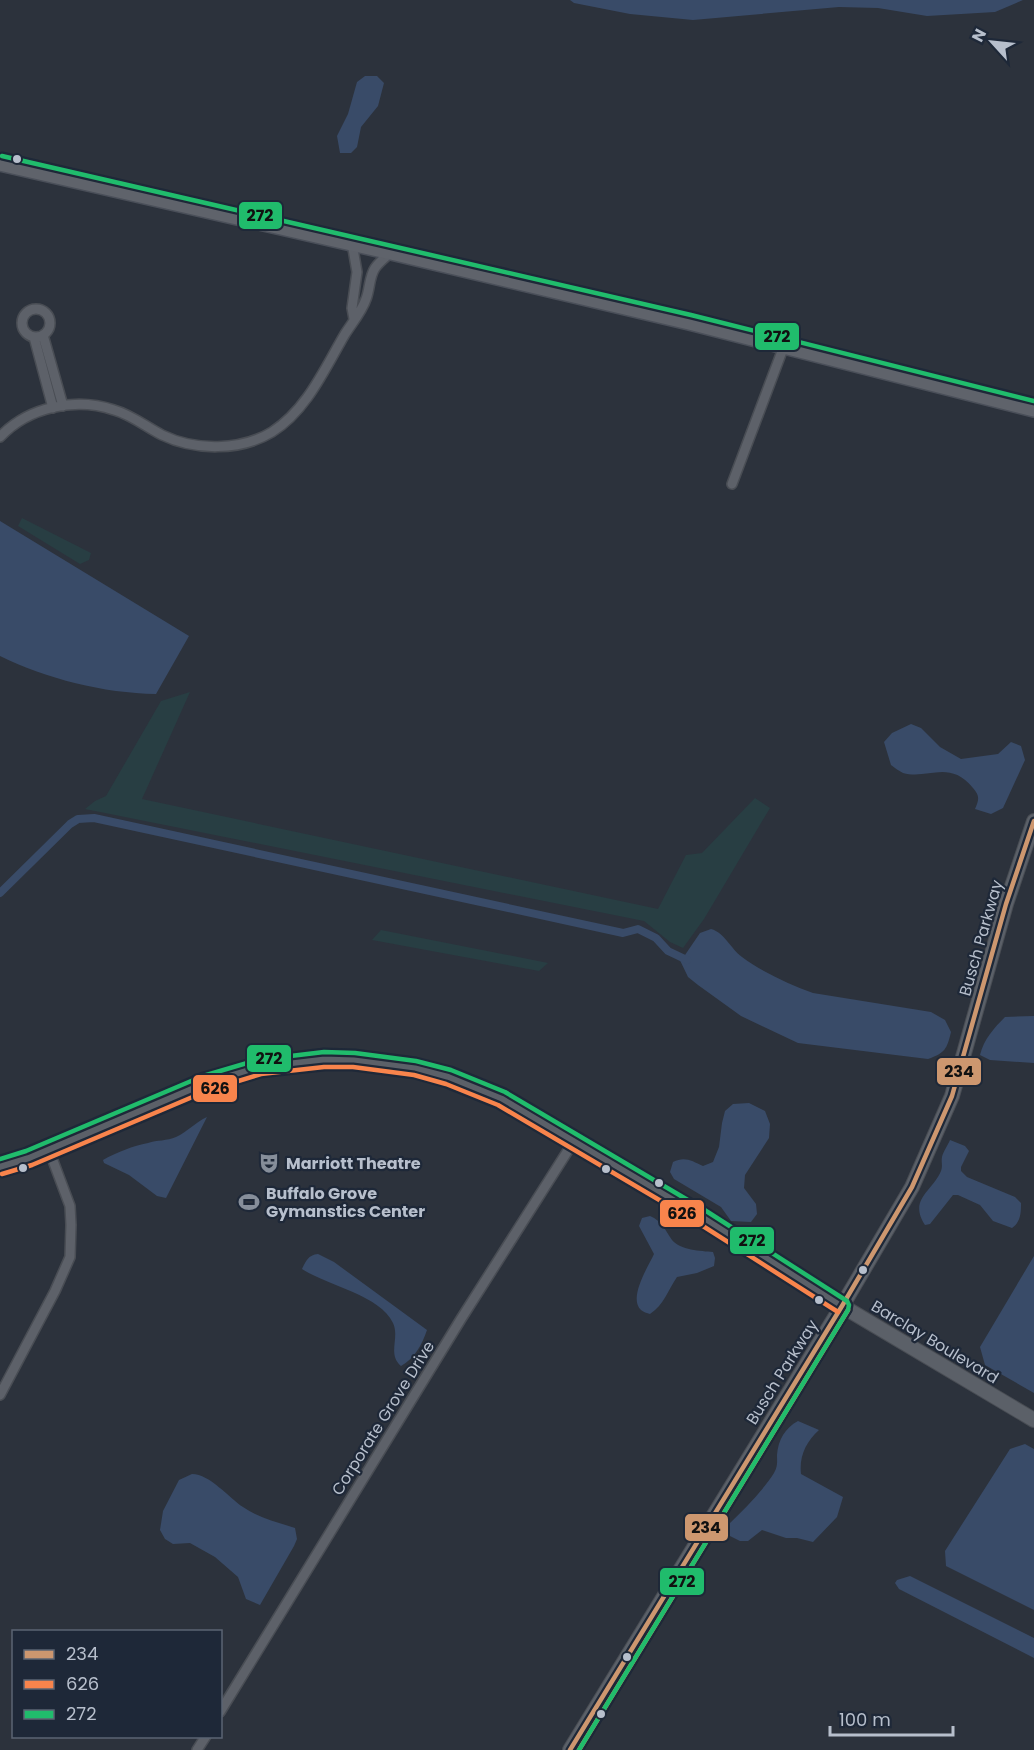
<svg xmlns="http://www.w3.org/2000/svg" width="1034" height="1750" font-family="Poppins,sans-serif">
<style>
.green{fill:#283e43}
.water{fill:#394b68}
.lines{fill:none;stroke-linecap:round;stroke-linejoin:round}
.canal{stroke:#394b68;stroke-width:8}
.street-casing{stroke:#494d54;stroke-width:12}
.secondary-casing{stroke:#494d54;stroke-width:16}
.primary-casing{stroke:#4a4f59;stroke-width:18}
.street{stroke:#5d6169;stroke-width:9}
.secondary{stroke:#5b6068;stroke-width:14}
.primary{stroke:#5f636b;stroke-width:15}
.bus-1-casing{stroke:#1e2838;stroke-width:9}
.bus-2-casing{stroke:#1e2838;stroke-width:9}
.bus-3-casing{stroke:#1e2838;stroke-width:9}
.bus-1{stroke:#cd976f;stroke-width:4.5}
.bus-2{stroke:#f8844c;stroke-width:4.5}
.bus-3{stroke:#20bc6c;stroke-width:4.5}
.bus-dot{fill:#b7bfcc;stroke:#1e2838;stroke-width:2}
.labels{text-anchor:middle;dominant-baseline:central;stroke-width:4.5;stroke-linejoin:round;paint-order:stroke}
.street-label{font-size:16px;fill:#b7bfcc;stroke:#1e2838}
.poi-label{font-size:16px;font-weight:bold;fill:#b7bfcc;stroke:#1e2838;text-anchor:start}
.line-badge{stroke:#1e2838;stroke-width:2}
.pale-badge-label{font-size:16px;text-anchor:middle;font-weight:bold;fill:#111}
</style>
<rect width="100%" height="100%" fill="#2c323c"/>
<!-- green -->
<path class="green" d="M22,518L91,553L89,560L80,564L18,526Z
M190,692L142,799L658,909L686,855L702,853L755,798L770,808L704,919L683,948L670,942L644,921L85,809L95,801L106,796L161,701Z
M381,930L548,963L539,971L372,940Z"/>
<!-- water -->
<path class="water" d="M570,0H1023L995,12L927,16L878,8L839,7L693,20L630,14L574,3Z
M365,76H377L384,83L378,106L361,127L357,147L351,153H340L337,136L348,114L357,82Z
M0,521L189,636L156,694C103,693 47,679 0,656Z
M911,724L921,728L940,747L961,759L998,754L1011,742L1021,746L1025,760L1003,808L991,814L975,809C979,800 980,796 973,788C949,759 928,780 903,773C899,771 895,768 891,765L884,742L892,733Z
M711,929C725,933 730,948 742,957C762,972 789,984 813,993L931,1012L945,1020L951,1032C947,1049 945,1053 928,1059L798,1043L741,1016L698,985L688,977L677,954L685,955L700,933Z
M1034,1016V1063L990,1060L980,1055C984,1039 994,1028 1005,1017Z
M749,1103L765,1111L770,1124L769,1138L745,1175L744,1188L756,1204L757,1214L751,1222L731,1221L721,1207L674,1179L670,1172L673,1162C685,1156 692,1161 703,1166L713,1162L719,1147L722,1123L725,1111L733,1104Z
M207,1117L166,1198L157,1196L129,1175L104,1163L103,1160C117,1152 133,1146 148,1143C157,1140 167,1141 176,1137C187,1132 196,1122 207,1117Z
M950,1140L965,1146L969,1151L961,1167V1171L967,1177L1015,1197L1021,1203C1021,1212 1021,1222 1012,1228L993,1221L980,1205L958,1195H953L930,1224L925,1225C908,1199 933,1191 941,1171C943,1166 941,1162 942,1157C943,1152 948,1145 950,1140Z
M650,1216C662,1221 665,1230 672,1240C680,1250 701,1251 713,1252L715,1258L714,1266L697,1273L677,1277C668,1290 664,1305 650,1314C647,1313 643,1312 641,1310C628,1298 648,1267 654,1254L639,1226L642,1218Z
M318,1254L334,1262L427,1330C422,1345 414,1359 401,1366C387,1354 400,1338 393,1323C380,1295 328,1286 302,1269C306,1261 308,1255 318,1254Z
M1034,1256V1393L985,1365L980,1347Z
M798,1421L819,1430C806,1442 799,1456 801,1474L843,1497L837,1517L813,1542L797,1538H786L762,1530L748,1541H740L728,1535V1525C744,1509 762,1492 774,1473C778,1466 777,1462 777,1455C778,1440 785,1428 798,1421Z
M1025,1444L1034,1449V1610L946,1566L945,1551L1010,1449Z
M192,1474C210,1474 229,1498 243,1507C259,1518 277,1522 295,1528L297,1539L294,1546L260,1605L246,1599L238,1577L215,1557L190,1543L173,1544L165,1539L160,1530L163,1511L179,1480Z
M910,1576L1034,1638V1658L899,1589L895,1583L897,1580Z"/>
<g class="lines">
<!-- canal -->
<path class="canal" d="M0,893L70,824L78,819L94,818L623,933L638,929L656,938L668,951L687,960"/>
<!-- street casing -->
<g class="street-casing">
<path id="street" d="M352,243L357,272L352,308L354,319
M22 323a14 14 0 1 1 28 0a14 14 0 1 1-28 0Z
M43,335L63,406
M34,337L53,408
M0,437C28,407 75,397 114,410C132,415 146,427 162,435C195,451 241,451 272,432C307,410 325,368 345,334C352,323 362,311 366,299C370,289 369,277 375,268C379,262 386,257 391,252
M732,484L784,346
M0,1395L55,1291L70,1257L71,1225L70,1206L49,1150
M220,1712L461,1319L574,1141
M197,1750L206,1736"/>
</g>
<!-- secondary casing -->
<g class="secondary-casing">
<path id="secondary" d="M0,1167L29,1158L206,1083L259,1067L324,1059L354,1060L386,1063L427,1071L465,1083L501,1098L699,1215L842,1306L1034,1420
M570,1750L842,1306L912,1187L952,1096L1006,904L1034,821"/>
</g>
<!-- primary casing -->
<g class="primary-casing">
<path id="primary" d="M0,163L391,252L689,322L1034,409"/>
</g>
<!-- street -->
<use href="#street" class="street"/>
<!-- secondary -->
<use href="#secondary" class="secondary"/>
<!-- primary -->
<use href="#primary" class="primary"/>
<!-- bus-1 casing -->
<g class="bus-1-casing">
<path id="bus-1" d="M570,1750L842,1306L912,1187L952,1096L1006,904L1034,821"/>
</g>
<!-- bus-2 casing -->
<g class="bus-2-casing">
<path id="bus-2" d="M2,1174L32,1165L209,1090L261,1074L324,1067H353L414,1075L446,1084L498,1105L695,1221L838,1312
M579,1750L848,1310"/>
</g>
<!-- bus-3 casing -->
<g class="bus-3-casing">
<path id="bus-3" d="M2,156L691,315L1034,401
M0,1159L26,1151L203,1076L257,1060L324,1052L355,1053L416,1061L451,1070L505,1092L703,1209L847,1301L849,1305L848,1310L579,1750"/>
</g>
<!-- bus-1 -->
<use href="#bus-1" class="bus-1"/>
<!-- bus-2 -->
<use href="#bus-2" class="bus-2"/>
<!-- bus-3 -->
<use href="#bus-3" class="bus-3"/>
</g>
<!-- icons -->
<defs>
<g id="theatre-bare" transform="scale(1.62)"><path d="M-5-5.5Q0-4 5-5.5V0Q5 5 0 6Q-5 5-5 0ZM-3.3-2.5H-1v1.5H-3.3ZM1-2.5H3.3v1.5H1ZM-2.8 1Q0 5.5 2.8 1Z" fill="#868e9a" stroke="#1e2838" stroke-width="2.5" paint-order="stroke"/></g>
<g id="stadium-bare" transform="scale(1.62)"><path d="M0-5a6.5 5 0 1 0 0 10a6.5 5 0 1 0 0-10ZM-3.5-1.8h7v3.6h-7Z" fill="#868e9a" stroke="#1e2838" stroke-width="2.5" paint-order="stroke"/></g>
</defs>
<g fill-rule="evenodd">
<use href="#theatre-bare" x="269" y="1163"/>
<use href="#stadium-bare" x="249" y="1202"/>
</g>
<!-- markers -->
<g class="bus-dot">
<circle cx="17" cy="159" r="5"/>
<circle cx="23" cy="1168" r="5"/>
<circle cx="606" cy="1169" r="5"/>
<circle cx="659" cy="1183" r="5"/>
<circle cx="863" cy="1270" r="5"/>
<circle cx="819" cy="1300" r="5"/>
<circle cx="627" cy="1657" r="5"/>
<circle cx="601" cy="1714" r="5"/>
</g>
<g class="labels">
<!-- street labels -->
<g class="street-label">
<text transform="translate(981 938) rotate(-74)">Busch Parkway</text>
<text transform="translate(935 1342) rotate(31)">Barclay Boulevard</text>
<text transform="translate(782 1372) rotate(-58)">Busch Parkway</text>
<text transform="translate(383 1418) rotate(-58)">Corporate Grove Drive</text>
</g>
<!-- poi labels -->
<g class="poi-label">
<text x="286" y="1163">Marriott Theatre</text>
<text x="266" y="1193">Buffalo Grove<tspan x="266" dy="18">Gymanstics Center</tspan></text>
</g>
</g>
<g class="line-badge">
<rect x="238" y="201" width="45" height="29" rx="6" fill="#20bc6c"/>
<rect x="754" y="322" width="46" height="29" rx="6" fill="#20bc6c"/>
<rect x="246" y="1044" width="46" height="29" rx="6" fill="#20bc6c"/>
<rect x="936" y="1057" width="46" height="29" rx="6" fill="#cd976f"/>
<rect x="192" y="1074" width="46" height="29" rx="6" fill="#f8844c"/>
<rect x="659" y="1199" width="46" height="29" rx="6" fill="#f8844c"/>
<rect x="729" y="1226" width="46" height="29" rx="6" fill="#20bc6c"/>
<rect x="684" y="1513" width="45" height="29" rx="6" fill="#cd976f"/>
<rect x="659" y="1567" width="46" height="29" rx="6" fill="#20bc6c"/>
</g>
<g class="pale-badge-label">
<text x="260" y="221">272</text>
<text x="777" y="342">272</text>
<text x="269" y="1064">272</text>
<text x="959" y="1077">234</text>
<text x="215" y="1094">626</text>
<text x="682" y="1219">626</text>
<text x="752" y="1246">272</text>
<text x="706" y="1533">234</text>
<text x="682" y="1587">272</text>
</g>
<!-- legend -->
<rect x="12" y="1630" width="210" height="108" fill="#1e2838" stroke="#5b6473" stroke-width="1.5"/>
<rect x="24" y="1650" width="30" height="9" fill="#cd976f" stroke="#5b6473" stroke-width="1.5"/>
<text x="66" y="1660" font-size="18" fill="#b7bfcc">234</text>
<rect x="24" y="1680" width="30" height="9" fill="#f8844c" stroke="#5b6473" stroke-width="1.5"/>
<text x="66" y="1690" font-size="18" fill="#b7bfcc">626</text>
<rect x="24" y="1710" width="30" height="9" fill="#20bc6c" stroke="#5b6473" stroke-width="1.5"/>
<text x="66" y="1720" font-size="18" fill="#b7bfcc">272</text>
<!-- north arrow -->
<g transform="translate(992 42) rotate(297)" stroke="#1e2838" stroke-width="4.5" paint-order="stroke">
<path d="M0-4.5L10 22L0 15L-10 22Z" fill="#b7bfcc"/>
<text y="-9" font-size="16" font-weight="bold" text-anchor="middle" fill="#b7bfcc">N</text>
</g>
<!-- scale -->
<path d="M830 1726v9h123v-9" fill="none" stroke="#b7bfcc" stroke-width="3"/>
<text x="839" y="1726" font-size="18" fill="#b7bfcc" stroke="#1e2838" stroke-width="4.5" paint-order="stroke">100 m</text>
</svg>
